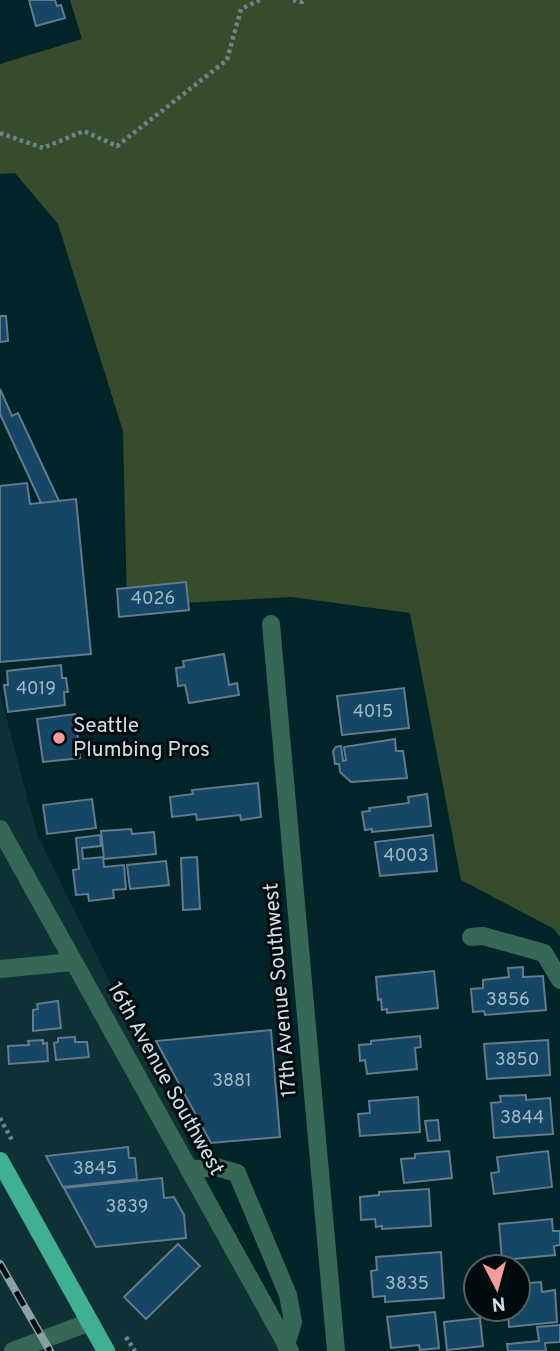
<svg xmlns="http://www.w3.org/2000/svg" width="560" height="1351" font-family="Overpass,sans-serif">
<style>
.built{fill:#0d3135}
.green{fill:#364c2d}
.building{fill:#164665;stroke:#617a8c;stroke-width:2}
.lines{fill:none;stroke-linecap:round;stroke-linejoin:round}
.path{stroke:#6a8588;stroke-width:4.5;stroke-dasharray:3.5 3.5;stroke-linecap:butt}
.minor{stroke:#366858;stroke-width:18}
.major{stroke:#3fb192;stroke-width:18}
.rail-casing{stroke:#89a1a3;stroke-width:8}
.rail{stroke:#010b0d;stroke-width:5;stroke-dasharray:16;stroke-linecap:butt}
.poi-dot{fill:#f59b9b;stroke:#010b0d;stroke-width:2.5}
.labels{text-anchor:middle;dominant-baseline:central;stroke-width:6;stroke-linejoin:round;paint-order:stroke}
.number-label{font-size:18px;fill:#a0bac3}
.poi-label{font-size:21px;fill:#cee0e2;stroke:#010b0d;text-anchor:start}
.street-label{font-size:21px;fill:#cee0e2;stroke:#010b0d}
</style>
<rect width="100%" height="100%" fill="#012428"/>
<!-- built -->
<path class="built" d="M0,693L37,834L267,1302L298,1351H0Z"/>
<!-- green -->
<path class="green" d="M70,0H560V937L554,929L461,880L410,613L291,597L127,606L123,431L58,224L15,173L0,174V64L82,39Z"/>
<!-- building -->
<path class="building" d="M29,0H55L57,6L61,5L65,18L36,26Z
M0,316H6L8,341L0,342Z
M0,389L12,416L18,413L59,501L41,503L0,414Z
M27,483L30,504L76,499L91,654L0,662V486Z
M186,582L189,610L119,617L117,589Z
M224,654L229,685L237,683L239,695L189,703L185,685L178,686L176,668L184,667L183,661Z
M61,665L62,678H66L68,692H64L65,705L8,712L4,685H8L7,671Z
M404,688L409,728L342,735L337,696Z
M75,714L80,758L43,762L37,719Z
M395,739L396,751H403L407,778L351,782L340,772L339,764H335L333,751L336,747L341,746L343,761L346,760L344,747Z
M258,783L261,817L241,820L240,815L197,820L196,814L172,817L170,797L193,794L192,790Z
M427,794L431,826L372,832V829L365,830L362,812L370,811L369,808L409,803L408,797Z
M92,799L96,828L47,834L43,805Z
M131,829L132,834L154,832L156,854L104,859L101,831Z
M100,835L101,846L82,848L83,859L103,857L104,867L124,865L126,889L113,890L114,898L89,901L88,894L76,895L73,870L79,869L76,838Z
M433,835L437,871L380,876L375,842Z
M197,857L200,909L183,910L181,858Z
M166,861L169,885L130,889L127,865Z
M523,967V977L543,976L546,1010L485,1015L484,1011L473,1012L471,989L483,988V980L509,977L508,968Z
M434,971L438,1008L387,1013V1009L382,1010L381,999L378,1000L376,977Z
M58,1001L61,1028L33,1031V1010L38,1009L37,1004Z
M271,1030L280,1137L211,1143L156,1041Z
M420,1036L421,1047L415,1048L417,1069L367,1074L365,1060L360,1061L359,1045L371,1044V1041Z
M75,1037V1042H87L89,1057L56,1060L54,1043L58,1042V1038Z
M43,1040V1044L47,1043L48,1061L9,1064L8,1046L29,1045L28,1041Z
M548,1040L550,1075L487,1079L484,1044Z
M526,1095V1100L550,1098L553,1134L494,1138L491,1103L501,1102L500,1096Z
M418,1097L420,1132L360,1136L358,1114L370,1113L369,1101Z
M438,1120L440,1140L428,1141L425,1121Z
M128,1147L129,1158H135L137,1179L63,1187L46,1156Z
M449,1151L452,1178L404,1183L401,1159L415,1158V1154Z
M548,1151L552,1187L494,1194L491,1173L499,1172L497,1157Z
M162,1178L164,1198L174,1197L184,1215L186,1238L96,1247L64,1188Z
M429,1189L431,1226L382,1229V1226L376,1227L375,1219L361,1220L360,1197L379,1195V1192Z
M552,1219L553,1231H560V1245L554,1246L555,1255L502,1260L499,1224Z
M178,1244L200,1266L146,1319L124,1297Z
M441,1252L444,1298L385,1302V1296L373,1297L371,1271L377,1270L376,1257Z
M541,1282L542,1292L555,1290L557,1322L509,1327L508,1309H518V1284Z
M435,1312L439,1348L420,1350L419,1345L391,1348L387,1317Z
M480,1318L483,1346L447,1350L444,1322Z
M560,1325V1342L545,1343L546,1351H508L507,1344L539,1341L537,1327Z"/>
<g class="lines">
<!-- path -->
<path class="path" d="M293,0L302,2L304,0
M0,133L43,148L84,131L117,146L227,60L241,9L260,0
M0,1118L13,1142
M126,1337L135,1351"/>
<!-- minor -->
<path class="minor" d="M271,624L336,1351
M0,829L290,1351
M471,937L483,936L544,953L560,980
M0,969L73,962
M189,1170L216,1167L237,1173L288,1295L293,1322L286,1345
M13,1351L90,1322"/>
<!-- major -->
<path class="major" d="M0,1161L106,1351"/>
<!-- rail casing -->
<g class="rail-casing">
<path id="rail" d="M0,1264L50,1351"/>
</g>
<!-- rail -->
<use href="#rail" class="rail"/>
</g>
<!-- markers -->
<circle class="poi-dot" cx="59" cy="738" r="7"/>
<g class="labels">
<!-- number labels -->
<g class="number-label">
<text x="153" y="599">4026</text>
<text x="36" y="689">4019</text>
<text x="373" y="712">4015</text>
<text x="406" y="856">4003</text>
<text x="508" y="1000">3856</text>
<text x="517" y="1060">3850</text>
<text x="232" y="1081">3881</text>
<text x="522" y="1118">3844</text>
<text x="95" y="1169">3845</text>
<text x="127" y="1207">3839</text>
<text x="407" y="1284">3835</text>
</g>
<!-- poi labels -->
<g class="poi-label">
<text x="73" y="726">Seattle<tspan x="73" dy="24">Plumbing Pros</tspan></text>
</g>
<!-- street labels -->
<g class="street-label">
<text transform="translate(281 990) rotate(-95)">17th Avenue Southwest</text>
<text transform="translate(165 1079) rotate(61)">16th Avenue Southwest</text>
</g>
</g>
<!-- north arrow -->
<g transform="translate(497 1288) rotate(174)"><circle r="33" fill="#010b0d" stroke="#536062" stroke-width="2"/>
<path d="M0-5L12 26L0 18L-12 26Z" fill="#f59b9b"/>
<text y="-10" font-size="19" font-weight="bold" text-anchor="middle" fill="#cee0e2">N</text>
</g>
</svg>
